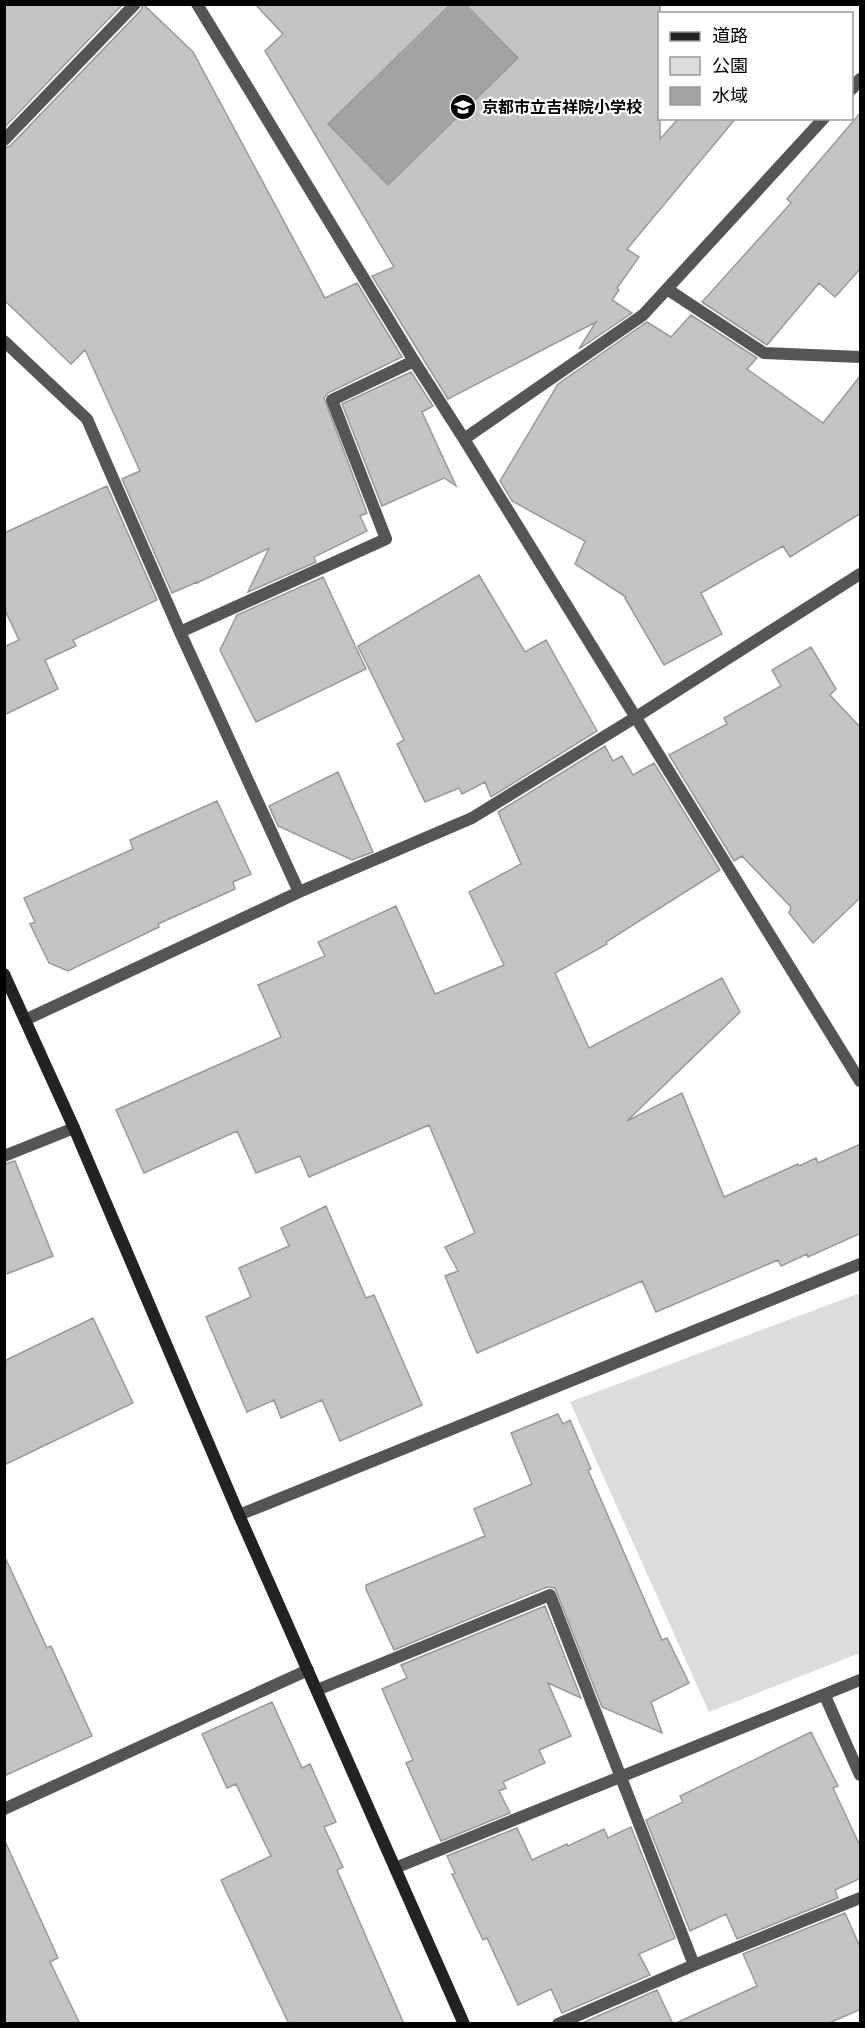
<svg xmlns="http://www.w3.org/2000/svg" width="865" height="2028" font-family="Figtree,'Noto Sans JP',sans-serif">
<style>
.green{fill:#dcdcdc}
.water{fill:#a3a3a3}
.building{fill:#c4c4c4;stroke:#999;stroke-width:1.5}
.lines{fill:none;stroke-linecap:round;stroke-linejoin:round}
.lane{stroke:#555;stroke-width:12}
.street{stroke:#555;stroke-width:12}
.secondary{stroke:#222;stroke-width:12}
.labels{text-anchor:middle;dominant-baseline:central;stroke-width:4.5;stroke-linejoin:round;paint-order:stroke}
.poi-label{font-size:16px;font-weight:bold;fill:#000;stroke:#fff;text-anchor:start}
</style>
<rect width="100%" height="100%" fill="#fff"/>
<!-- green -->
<path class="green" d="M860,1293V1653L709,1712L570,1402Z"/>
<!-- water -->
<path class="water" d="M451,5H465L518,58L388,185L328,124Z"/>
<!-- building -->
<path class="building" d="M4,4H123L4,128Z
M143,4L193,52L325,298L357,283L402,357L328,393L324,398L367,513L360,516L367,531L314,557L316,562L248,592L269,548L197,583V582L172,593L122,479L140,471L85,350L71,364L4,300V148L10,146L141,10Z
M255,4H451L328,124L388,185L518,58L465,4H660V139L679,118H736L627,249L639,257L617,288L619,290L612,300L632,313L579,349L596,322L448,399L372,276L394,267L265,51L283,34Z
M861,112V268L835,297L819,283L767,345L702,302L791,203L787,199Z
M691,315L757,358L747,369L823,423L861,375V513L790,557L783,546L701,593L722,634L664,665L625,598L626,597L575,564L585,541L512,501L500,481L558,384L647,322L671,337Z
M411,372L433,406L422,412L456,486L444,478L382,506L342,404Z
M107,486L157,600L73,640L76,646L45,660L58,689L4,715V647L19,640L4,608V533Z
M479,575L525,652L546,640L597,731L491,797L485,782L462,794L459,788L425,802L397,744L404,740L358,646Z
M323,577L366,669L256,722L220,650L237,615Z
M811,647L836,689L830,695L861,728V897L813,943L789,913L791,907L742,856L734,861L669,755L727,724L724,718L781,686L772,670Z
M605,746L613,761L622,756L633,775L654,763L720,870L606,942L607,944L555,973L589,1048L722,978L740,1012L627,1121L682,1093L724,1197L798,1164L799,1166L816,1158L818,1163L861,1144V1233L808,1257L807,1254L781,1266L778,1260L656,1312L642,1281L477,1353L445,1276L458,1271L445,1247L475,1233L429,1125L309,1177L300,1156L256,1173L237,1131L144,1173L116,1110L281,1037L258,985L325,956L318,942L396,906L435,994L504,965L469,892L521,864L498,812Z
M338,772L373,852L352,860L278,826L269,806Z
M217,801L251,874L233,882L235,889L158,924L159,927L68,971L49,963L30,924L35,922L24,898L133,849L130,840Z
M15,1161L53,1256L4,1275V1164Z
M326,1206L366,1298L374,1295L422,1405L340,1441L322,1400L281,1418L274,1400L247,1412L206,1317L251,1297L239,1268L289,1246L281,1228Z
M93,1318L133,1403L4,1465V1361Z
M558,1414L563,1424L570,1420L591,1469L588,1470L662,1640L667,1638L689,1683L651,1702L662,1733L602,1707L555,1588L547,1587L394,1650L366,1589V1585L485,1536L474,1509L532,1484L511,1433Z
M4,1555L47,1648L51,1646L92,1736L4,1776Z
M545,1606L581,1698L548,1683L571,1736L539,1750L545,1763L503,1782L506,1788L499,1791L510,1813L441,1841L406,1763L413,1760L382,1689L407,1678L401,1665Z
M272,1702L302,1768L310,1764L336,1822L324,1827L343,1867L337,1870L404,2024H289L221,1880L271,1856L236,1784L227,1788L202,1734Z
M811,1732L838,1786L833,1788L861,1848V1878L835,1890L838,1898L737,1939L726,1914L690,1931L646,1820L683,1802L680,1796Z
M631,1827L675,1938L639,1954L650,1975L562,2013L551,1989L518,2005L487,1938L483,1940L452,1874L455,1873L447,1856L517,1828L532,1860L567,1844L568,1846L604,1829L608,1838Z
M4,1839L58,1958L50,1962L80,2024H4Z
M845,1913L861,1949V2009L827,2024H674L757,1986L743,1954Z
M657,1990L673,2024H580Z"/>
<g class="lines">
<!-- lane -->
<path class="lane" d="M667,289L764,353L860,357
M180,632L386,539L332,400L414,361"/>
<!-- street -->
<path class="street" d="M197,4L414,361L464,439L860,1081
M852,89L860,79
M4,140L135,4
M4,341L87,419L180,632L299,892
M464,439L643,315L824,118
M25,1020L299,892L472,818L636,717L860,574
M4,1156L74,1128
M239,1515L860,1264
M317,1690L550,1595L694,1965
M825,1696L860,1775
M4,1809L308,1670
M395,1868L860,1680
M558,2024L694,1965L860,1898"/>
<!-- secondary -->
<path class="secondary" d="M4,974L74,1128L239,1515L464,2024"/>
</g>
<!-- icons -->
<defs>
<g id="school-disc" transform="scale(1.35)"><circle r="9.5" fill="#000" stroke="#fff"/><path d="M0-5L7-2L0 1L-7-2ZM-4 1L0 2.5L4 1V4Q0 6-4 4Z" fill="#fff"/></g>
</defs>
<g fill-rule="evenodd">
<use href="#school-disc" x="463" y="107"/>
</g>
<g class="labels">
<!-- poi labels -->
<g class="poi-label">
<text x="482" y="107">京都市立吉祥院小学校</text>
</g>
</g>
<!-- border -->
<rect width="865" height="2028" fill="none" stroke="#000000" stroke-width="12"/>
<!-- legend -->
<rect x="658" y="12" width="195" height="108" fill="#ffffff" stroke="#999999" stroke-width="1.5"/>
<rect x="670" y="32" width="30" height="9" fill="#222222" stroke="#999999" stroke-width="1.5"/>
<text x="712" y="42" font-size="18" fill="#000000">道路</text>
<rect x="670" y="57" width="30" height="18" fill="#dcdcdc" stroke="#999999" stroke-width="1.5"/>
<text x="712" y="72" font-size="18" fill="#000000">公園</text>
<rect x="670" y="87" width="30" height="18" fill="#a3a3a3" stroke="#999999" stroke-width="1.5"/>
<text x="712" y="102" font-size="18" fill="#000000">水域</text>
</svg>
